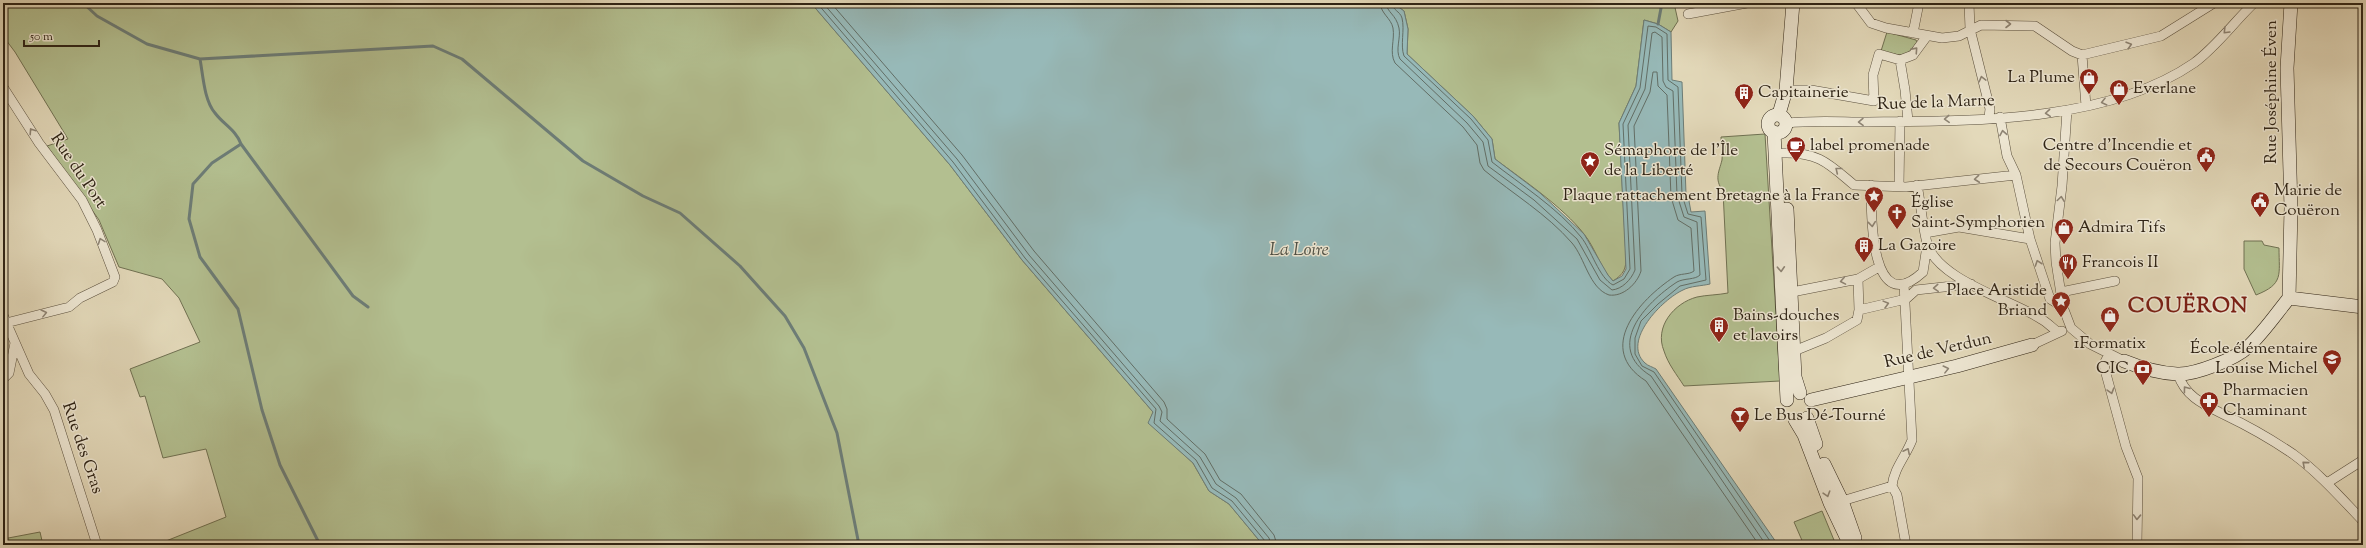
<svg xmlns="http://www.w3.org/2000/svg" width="2366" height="548" font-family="'Sorts Mill Goudy',serif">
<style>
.green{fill:#b3bf90;stroke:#707152}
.water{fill:#97b9b8;stroke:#6d7d77}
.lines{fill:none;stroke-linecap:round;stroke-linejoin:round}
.shore{stroke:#626e66;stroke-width:1}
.stream{stroke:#6d7d77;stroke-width:3}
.street-casing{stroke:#5b503e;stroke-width:10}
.secondary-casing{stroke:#2e2315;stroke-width:14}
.street{stroke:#ede6d2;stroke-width:9}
.secondary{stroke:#ede6d2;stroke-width:13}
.oneway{stroke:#8e8474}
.labels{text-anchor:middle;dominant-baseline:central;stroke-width:3;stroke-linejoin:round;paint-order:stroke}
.poi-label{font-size:17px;fill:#2e2315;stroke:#ede6d2;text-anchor:start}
.street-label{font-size:17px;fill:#2e2315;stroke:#ede6d2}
.water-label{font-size:18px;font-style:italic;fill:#4e5046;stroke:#ede6d2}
.district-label{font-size:21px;font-weight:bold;letter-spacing:1px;fill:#7a1f14;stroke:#ede6d2}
</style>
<rect width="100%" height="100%" fill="#e3d9ba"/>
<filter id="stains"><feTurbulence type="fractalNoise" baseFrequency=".005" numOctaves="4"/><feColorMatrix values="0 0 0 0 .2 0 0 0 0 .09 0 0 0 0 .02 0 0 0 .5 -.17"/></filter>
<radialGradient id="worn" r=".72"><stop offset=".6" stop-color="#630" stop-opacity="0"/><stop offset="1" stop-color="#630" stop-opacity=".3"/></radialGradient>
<!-- green -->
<path class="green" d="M3,3H811L950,165L1022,260L1153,412L1149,423L1193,463L1209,491L1229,504L1263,545H156L226,517L206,449L163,458L145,396L140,397L130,369L200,342L179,298L162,279L119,267L99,220L47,146L68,139L15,52L3,36Z
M1393,3H1674L1678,21L1671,32L1658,24L1644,20L1636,86L1619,123L1626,257C1626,269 1624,274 1613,281C1600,268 1596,249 1584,234C1563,207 1523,180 1495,159L1492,139L1473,116L1407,54L1408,29L1404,11Z
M1887,32L1916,40L1917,42C1905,60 1900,55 1881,51Z
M1765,134L1780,381L1684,386C1677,375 1668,364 1664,351C1654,327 1674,303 1697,297C1706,295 1718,295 1728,293L1723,191C1714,179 1719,172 1722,160C1723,154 1721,144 1721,137Z
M2244,241H2262L2264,245L2279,248C2279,275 2284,284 2256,295L2244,269Z
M1822,511L1836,545H1804L1794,522Z
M40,532L43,545H3V539Z"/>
<!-- water -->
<path class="water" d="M811,3H1393L1404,11L1408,29L1407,54L1473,116L1492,139L1495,159L1540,193L1584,234L1608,275L1613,281L1622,276L1626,269L1619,123L1636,86L1644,20L1658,24L1671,32L1672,80L1682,82L1686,194L1689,201L1691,212L1705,211L1710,284C1702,286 1690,286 1683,290C1663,299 1621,341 1645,363C1648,366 1653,367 1656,369L1776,542L1772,545H1263L1229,504L1209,491L1193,463L1148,423L1153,412L1022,260L950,165Z"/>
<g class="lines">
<!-- shore -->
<path class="shore" d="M817,3L953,162L1025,258L1156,409L1154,423L1196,460L1212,488L1232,501L1265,541L1266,545
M823,3L957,159L1029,255L1159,406L1162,412L1160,421L1200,457L1216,484L1236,498L1269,538L1271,545
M831,3L962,155L1034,251L1164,402L1167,409V419L1205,454L1220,480L1241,494L1274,535L1277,545
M1380,3C1381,14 1391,18 1393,28C1395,40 1389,52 1395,63L1463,127L1477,145L1480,163L1484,170C1513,194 1547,214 1572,243C1585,258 1589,288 1609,295C1623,297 1637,284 1641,271L1634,126L1650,92L1653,72H1657L1658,86L1667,95L1671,197L1678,220L1691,228L1694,271C1689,275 1680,273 1674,277C1639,300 1595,349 1646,381L1759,545
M1386,3C1387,13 1396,14 1399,28C1401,38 1395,50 1400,59L1467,123L1483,142L1488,166L1534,200L1577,239L1600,280L1612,290C1622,289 1631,280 1635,270L1628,125L1645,89L1652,33L1655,32L1662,37L1663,81L1666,87L1673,91L1677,195L1684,217L1697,222L1700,275C1695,280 1684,278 1677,282C1645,303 1604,347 1651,376L1766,545
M1392,3C1392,10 1400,11 1402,18C1405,30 1400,45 1404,56L1471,119L1488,140L1492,162C1520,184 1559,209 1581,237C1591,249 1599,278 1613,285L1624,279L1630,269L1623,124L1640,88L1648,26L1656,27L1667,34L1668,80L1678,87L1682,195L1688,214L1701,217L1706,280L1680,286L1658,304L1641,321L1635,338V354L1642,366L1654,372L1770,541L1771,545"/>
<!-- stream -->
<path class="stream" d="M83,3L97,16L147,44L200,59L433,46L462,59L583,161L643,196L680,213L740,266L785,316L804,348L837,433L859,545
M1658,24L1662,3
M200,59C203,75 204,100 215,113C224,125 236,130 241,144L212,163L193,184L189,219L200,257L238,309L262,410L280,465L320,545
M241,144L353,296L368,307"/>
<!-- street casing -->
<g class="street-casing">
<path id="street" d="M1856,3L1871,23L1886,28L1942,38L1959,36L1981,25L2035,26L2072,51L2082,55L2161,36L2214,3
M1969,3L1970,29L1990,109L1989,117
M1688,14L1747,3
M1913,33L1919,3
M2082,55L2086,106
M1900,60L1905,90L1908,121
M3,87L39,143L82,200L97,230L115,277L113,282L80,298L69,307L6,323
M1786,90H1811L1874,101L1873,75L1879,54L1900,60L1913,55L1927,36
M2067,110L2062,186L2055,243L2056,262L2063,307L2071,328L2090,344L2124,361
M2000,117L2007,156L2016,175L2030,239L2050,299L2063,307
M1787,123C1813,120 1841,122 1868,122C1970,121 2107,123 2194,63C2216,47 2234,22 2254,3
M1783,153C1819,152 1829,164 1854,185L1906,187L2016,175
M1871,185C1871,213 1870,321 1923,272L1927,246
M1917,185C1921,204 1922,224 1927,243C1937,280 2012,300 2041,319C2047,322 2052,328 2058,332
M1899,186L1900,121
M1925,233L1959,227L2030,239
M1858,279L1859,310
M1792,292L1858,279L1879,267
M2061,292L2115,281
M3,315L29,374L45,394L54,410L97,545
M2032,345L2062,331
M1794,351L1826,338L1857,320L1859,310L1906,299L1916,290L1971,284
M2109,354L2104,364L2105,370L2126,447L2138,478L2137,545
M2178,374C2185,397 2205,405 2225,415C2248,426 2271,439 2293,454C2319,473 2341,498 2363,521
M3,379L9,373L15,343
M2327,483L2363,460
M1892,486C1894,468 1906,456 1912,440L1904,284
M1892,486L1897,495L1906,545
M1842,501L1892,486"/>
</g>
<!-- secondary casing -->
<g class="secondary-casing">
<path id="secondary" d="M1779,114L1786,90L1793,3
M1768 124a9 9 0 1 1 18 0a9 9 0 1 1-18 0Z
M1774,132L1787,400
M1787,209L1795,377L1800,393
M2289,298L2291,208L2287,68L2291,3
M2289,298L2363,307
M2124,361C2141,368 2159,373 2177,374C2195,375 2235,359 2248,347C2263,333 2276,314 2289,298
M1811,400L1957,366L2032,345
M1807,418L1816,444
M1795,420L1804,435L1830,503L1850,545
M1824,464L1842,501L1855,538"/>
</g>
<!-- street -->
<use href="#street" class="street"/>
<!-- secondary -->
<use href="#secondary" class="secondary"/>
</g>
<!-- one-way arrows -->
<defs><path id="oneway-chevron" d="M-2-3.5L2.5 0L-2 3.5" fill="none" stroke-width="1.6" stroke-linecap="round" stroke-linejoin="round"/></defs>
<g class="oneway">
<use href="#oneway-chevron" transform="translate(2008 24)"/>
<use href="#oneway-chevron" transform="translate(2226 31) rotate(134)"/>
<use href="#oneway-chevron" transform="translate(2129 45) rotate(-16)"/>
<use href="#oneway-chevron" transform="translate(1915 50) rotate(-48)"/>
<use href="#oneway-chevron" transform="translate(1982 79) rotate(-104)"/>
<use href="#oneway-chevron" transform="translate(2104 102) rotate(166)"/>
<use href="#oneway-chevron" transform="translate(2048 113) rotate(175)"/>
<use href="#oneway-chevron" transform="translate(1947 119) rotate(177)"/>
<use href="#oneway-chevron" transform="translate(1861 122) rotate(179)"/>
<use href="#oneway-chevron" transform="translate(32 131) rotate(-123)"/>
<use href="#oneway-chevron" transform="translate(2003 133) rotate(-100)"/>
<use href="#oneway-chevron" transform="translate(1838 170) rotate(-141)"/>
<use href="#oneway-chevron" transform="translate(1977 179) rotate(174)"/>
<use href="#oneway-chevron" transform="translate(2061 199) rotate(-82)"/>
<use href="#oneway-chevron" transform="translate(1872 224) rotate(84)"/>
<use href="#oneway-chevron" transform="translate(101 241) rotate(-110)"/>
<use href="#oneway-chevron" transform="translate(2038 263) rotate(-109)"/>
<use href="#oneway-chevron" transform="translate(1781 269) rotate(87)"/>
<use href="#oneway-chevron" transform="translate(1843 281) rotate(170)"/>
<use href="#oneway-chevron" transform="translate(1936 288) rotate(176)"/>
<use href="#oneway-chevron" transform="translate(1886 304) rotate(-15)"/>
<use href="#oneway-chevron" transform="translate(44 313) rotate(-14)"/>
<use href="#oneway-chevron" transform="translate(1946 369) rotate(-14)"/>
<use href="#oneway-chevron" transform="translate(2186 389) rotate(-127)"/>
<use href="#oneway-chevron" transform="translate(2111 391) rotate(74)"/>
<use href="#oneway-chevron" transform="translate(1907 451) rotate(-64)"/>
<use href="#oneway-chevron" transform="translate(2305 464) rotate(-139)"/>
<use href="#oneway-chevron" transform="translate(1827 494) rotate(73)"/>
<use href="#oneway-chevron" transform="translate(2137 517) rotate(92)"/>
</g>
<!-- icons -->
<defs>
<g id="shop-pin" transform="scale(1)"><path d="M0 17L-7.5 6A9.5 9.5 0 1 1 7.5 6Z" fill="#8f2418" stroke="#ede6d2"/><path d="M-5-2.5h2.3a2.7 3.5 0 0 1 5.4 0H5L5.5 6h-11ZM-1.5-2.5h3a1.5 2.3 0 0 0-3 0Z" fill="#fff"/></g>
<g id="building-pin" transform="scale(1)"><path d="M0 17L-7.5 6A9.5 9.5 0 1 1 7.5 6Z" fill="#8f2418" stroke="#ede6d2"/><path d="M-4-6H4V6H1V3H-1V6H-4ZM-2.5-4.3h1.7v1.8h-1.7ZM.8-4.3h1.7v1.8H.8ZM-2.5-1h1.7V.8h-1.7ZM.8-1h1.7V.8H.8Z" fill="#fff"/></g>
<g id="cafe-pin" transform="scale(1)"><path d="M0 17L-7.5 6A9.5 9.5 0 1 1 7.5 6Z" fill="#8f2418" stroke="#ede6d2"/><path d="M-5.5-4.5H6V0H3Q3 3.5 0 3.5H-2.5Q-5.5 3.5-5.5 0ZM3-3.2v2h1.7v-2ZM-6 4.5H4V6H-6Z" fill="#fff"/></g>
<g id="civic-pin" transform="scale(1)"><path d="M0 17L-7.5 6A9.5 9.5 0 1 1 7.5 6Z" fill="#8f2418" stroke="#ede6d2"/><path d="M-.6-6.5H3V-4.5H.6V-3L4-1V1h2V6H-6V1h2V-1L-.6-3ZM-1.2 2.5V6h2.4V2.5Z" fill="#fff"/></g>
<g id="sight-pin" transform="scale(1)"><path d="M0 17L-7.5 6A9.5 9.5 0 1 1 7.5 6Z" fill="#8f2418" stroke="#ede6d2"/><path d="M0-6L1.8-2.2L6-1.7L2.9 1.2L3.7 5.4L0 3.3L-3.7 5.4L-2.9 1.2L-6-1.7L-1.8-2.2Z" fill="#fff"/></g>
<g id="church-pin" transform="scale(1)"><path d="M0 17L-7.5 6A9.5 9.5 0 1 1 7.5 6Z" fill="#8f2418" stroke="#ede6d2"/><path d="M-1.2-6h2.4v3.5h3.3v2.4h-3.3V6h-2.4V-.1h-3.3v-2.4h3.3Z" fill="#fff"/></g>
<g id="restaurant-pin" transform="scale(1)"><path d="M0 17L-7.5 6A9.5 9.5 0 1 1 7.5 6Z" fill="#8f2418" stroke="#ede6d2"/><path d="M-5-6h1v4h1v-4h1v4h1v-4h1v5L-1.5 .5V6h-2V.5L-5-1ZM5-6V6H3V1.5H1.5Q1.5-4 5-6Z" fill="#fff"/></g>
<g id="school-pin" transform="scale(1)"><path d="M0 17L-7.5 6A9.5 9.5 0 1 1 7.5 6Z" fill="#8f2418" stroke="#ede6d2"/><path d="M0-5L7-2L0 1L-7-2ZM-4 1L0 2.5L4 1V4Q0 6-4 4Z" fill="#fff"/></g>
<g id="bank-pin" transform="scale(1)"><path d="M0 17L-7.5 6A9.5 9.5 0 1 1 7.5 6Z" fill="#8f2418" stroke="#ede6d2"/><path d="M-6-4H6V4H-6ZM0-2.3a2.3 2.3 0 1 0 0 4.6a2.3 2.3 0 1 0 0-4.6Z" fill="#fff"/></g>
<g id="pharmacy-pin" transform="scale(1)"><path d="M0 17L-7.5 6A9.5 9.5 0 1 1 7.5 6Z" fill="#8f2418" stroke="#ede6d2"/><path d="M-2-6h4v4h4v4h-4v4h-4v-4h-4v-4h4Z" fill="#fff"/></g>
<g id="bar-pin" transform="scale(1)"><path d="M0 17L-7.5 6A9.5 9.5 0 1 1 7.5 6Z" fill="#8f2418" stroke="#ede6d2"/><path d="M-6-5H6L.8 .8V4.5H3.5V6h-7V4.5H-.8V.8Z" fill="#fff"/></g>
</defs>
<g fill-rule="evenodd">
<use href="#shop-pin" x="2089" y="78"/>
<use href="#shop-pin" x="2119" y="89"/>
<use href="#building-pin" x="1744" y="93"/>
<use href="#cafe-pin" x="1796" y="146"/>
<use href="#civic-pin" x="2206" y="156"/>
<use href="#sight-pin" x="1590" y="161"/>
<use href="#sight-pin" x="1874" y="196"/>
<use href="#civic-pin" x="2260" y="201"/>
<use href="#church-pin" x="1897" y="213"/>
<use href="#shop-pin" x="2064" y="228"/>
<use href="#building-pin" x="1864" y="246"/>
<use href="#restaurant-pin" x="2068" y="263"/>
<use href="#sight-pin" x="2061" y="301"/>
<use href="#shop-pin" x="2110" y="316"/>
<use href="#building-pin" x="1719" y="326"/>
<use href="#school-pin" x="2332" y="359"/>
<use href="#bank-pin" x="2143" y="369"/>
<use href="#pharmacy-pin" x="2209" y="401"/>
<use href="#bar-pin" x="1740" y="416"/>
</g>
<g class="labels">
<!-- poi labels -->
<g class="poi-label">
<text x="2075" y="78" text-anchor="end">La Plume</text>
<text x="2133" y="89">Everlane</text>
<text x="1758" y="93">Capitainerie</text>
<text x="1810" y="146">label promenade</text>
<text x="2192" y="146" text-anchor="end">Centre d'Incendie et<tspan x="2192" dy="20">de Secours Couëron</tspan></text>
<text x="1604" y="151">Sémaphore de l’Île<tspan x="1604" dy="20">de la Liberté</tspan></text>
<text x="2274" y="191">Mairie de<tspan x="2274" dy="20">Couëron</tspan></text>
<text x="1860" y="196" text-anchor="end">Plaque rattachement Bretagne à la France</text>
<text x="1911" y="203">Église<tspan x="1911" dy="20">Saint-Symphorien</tspan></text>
<text x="2078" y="228">Admira Tifs</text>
<text x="1878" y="246">La Gazoire</text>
<text x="2082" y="263">Francois II</text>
<text x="2047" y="291" text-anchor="end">Place Aristide<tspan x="2047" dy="20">Briand</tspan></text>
<text x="1733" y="316">Bains-douches<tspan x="1733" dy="20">et lavoirs</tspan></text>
<text x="2110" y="344" text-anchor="middle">1Formatix</text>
<text x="2318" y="349" text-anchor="end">École élémentaire<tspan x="2318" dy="20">Louise Michel</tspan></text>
<text x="2129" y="369" text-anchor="end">CIC</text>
<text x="2223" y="391">Pharmacien<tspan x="2223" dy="20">Chaminant</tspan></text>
<text x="1754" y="416">Le Bus Dé-Tourné</text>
</g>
<!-- street labels -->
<g class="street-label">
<text transform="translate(2272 92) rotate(-90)">Rue Joséphine Éven</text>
<text transform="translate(1936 103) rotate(-2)">Rue de la Marne</text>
<text transform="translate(78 171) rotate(56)">Rue du Port</text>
<text transform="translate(1938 351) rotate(-13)">Rue de Verdun</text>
<text transform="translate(82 448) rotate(71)">Rue des Gras</text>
</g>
<!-- water labels -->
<g class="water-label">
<text x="1299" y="251">La Loire</text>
</g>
<!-- district labels -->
<g class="district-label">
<text x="2188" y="307">COUËRON</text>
</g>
</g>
<!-- margin -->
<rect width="2366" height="548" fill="none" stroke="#e3d9ba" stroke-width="16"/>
<rect x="4" y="4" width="2358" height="540" fill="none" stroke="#2e2315" stroke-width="2"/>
<rect x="8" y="8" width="2350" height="532" fill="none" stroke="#2e2315"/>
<!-- scale -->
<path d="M24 40v6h75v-6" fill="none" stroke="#2e2315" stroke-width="2"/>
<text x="30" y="40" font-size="12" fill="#2e2315" stroke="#ede6d2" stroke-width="3" paint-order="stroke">50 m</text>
<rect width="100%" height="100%" filter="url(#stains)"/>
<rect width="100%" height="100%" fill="url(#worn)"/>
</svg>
